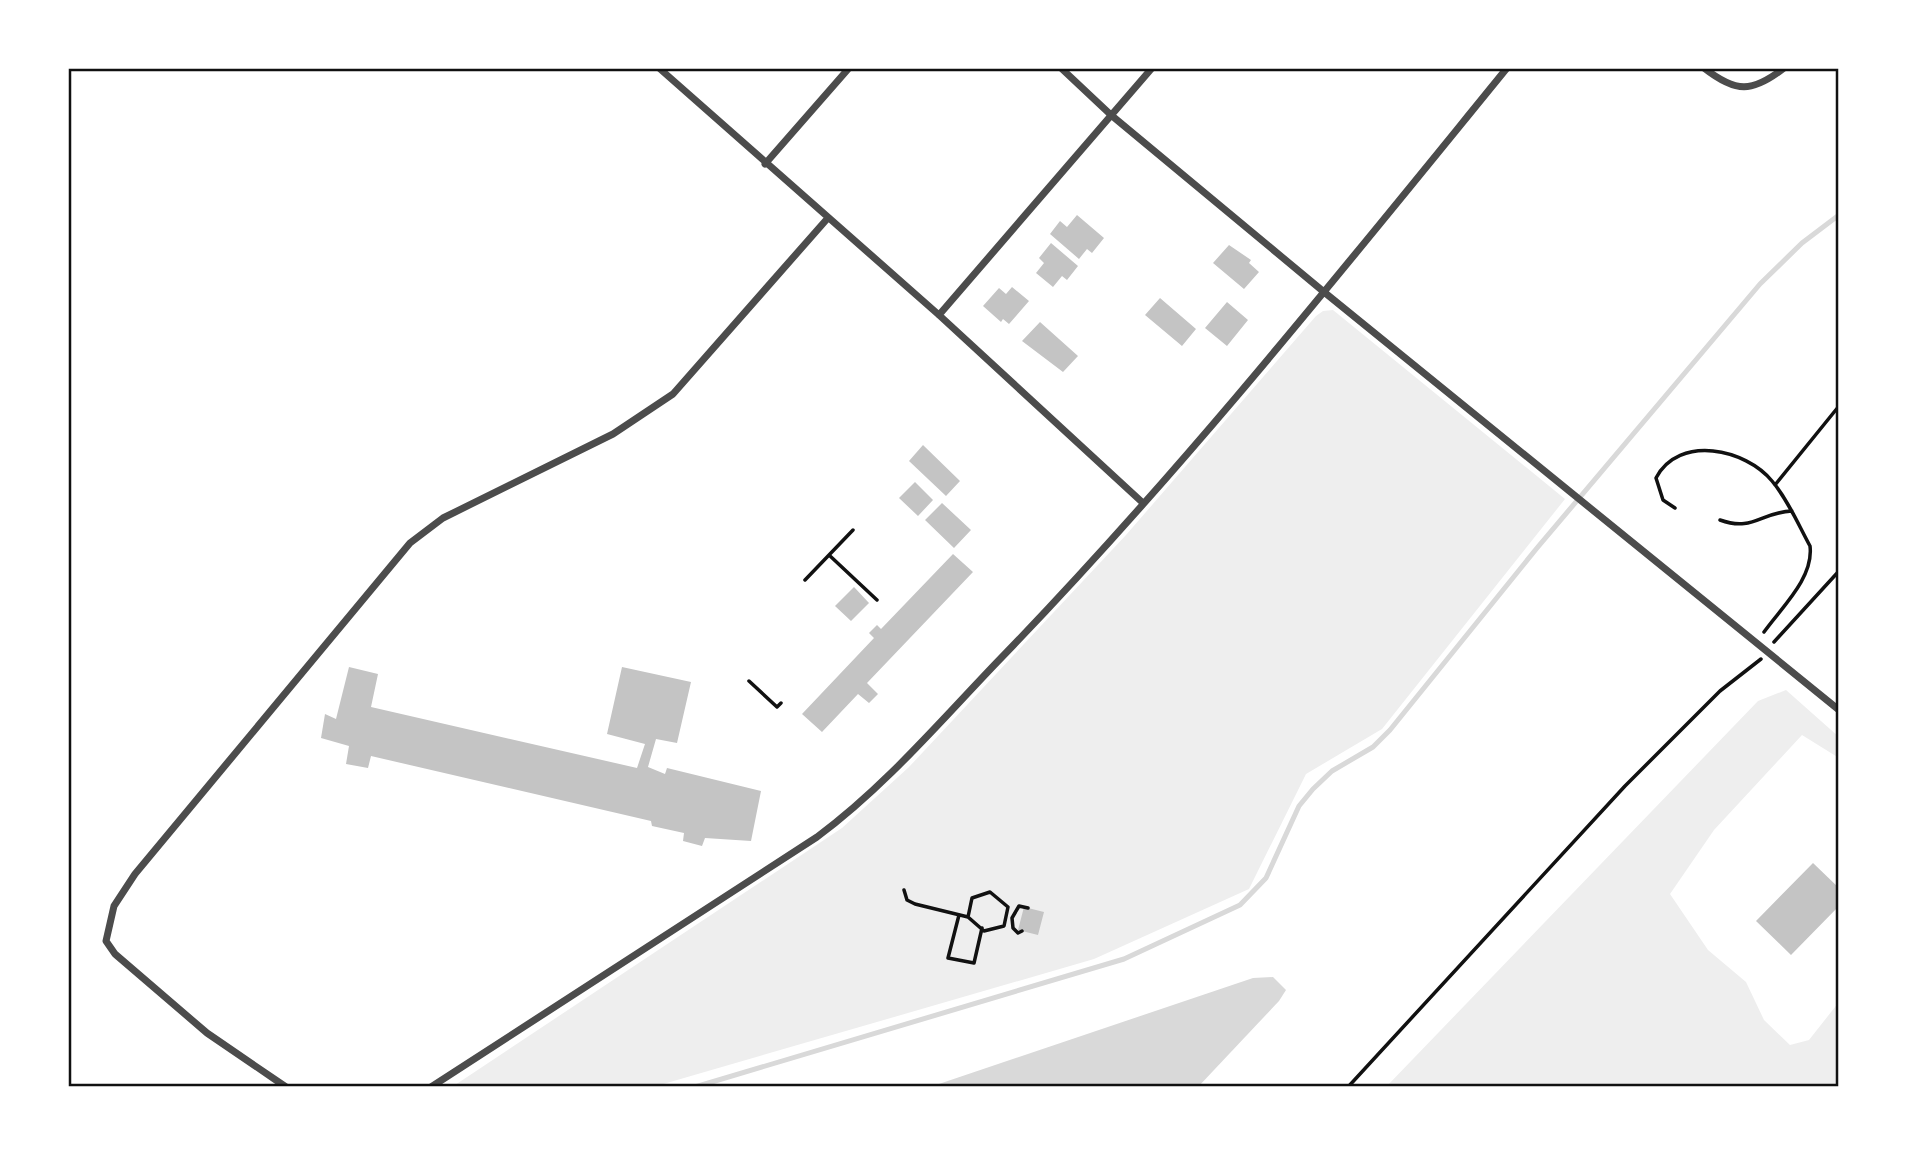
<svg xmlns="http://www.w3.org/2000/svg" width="1907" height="1155" font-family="'DM Sans',sans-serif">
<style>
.green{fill:#eee}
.water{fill:#d9d9d9}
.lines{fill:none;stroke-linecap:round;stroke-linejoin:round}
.stream{stroke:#d9d9d9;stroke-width:5}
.building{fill:#c4c4c4}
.path{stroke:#111;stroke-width:3.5}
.minor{stroke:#4c4c4c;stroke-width:7}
.neatline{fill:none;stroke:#111;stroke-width:2.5}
</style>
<rect width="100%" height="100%" fill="#fff"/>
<!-- green -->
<path class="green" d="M1333,310L1565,499L1382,729L1306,774L1249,889L1094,959L653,1087H452L842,828L909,767L1126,535L1316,316L1323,311Z
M1786,690L1839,737V758L1802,735L1714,830L1670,894L1708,950L1746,982L1764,1020L1790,1045L1809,1040L1839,1002V1087H1386L1758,701Z"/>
<!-- water -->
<path class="water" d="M1273,977L1286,990L1279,1001L1198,1087H930L1253,978Z"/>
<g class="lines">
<!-- stream -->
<path class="stream" d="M695,1087L1124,959L1240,905L1266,878L1299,806L1313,789L1332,771L1373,747L1390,730L1537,548L1760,284L1802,243L1839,215"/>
</g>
<!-- building -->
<path class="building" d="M1077,215L1104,238L1092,253L1087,249L1079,259L1050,234L1060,221L1067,227Z
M1051,243L1078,266L1067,280L1062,276L1053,287L1036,273L1044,263L1039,258Z
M1229,245L1251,260L1249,263L1259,272L1244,289L1213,263Z
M1012,287L1029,301L1009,324L1003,319L1001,322L983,306L999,288L1006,294Z
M1160,298L1196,329L1182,346L1145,315Z
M1227,302L1248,320L1227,346L1205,328Z
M1040,322L1078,356L1063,372L1022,341Z
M923,445L960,481L946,496L909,461Z
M915,482L933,500L918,516L899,498Z
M942,503L971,530L954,548L925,520Z
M953,554L973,572L867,683L878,694L869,703L858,694L822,732L802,714L874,638L869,633L877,625L881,629Z
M854,587L869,603L851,621L835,606Z
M349,667L378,674L371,707L637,768L645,744L607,734L622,667L691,682L677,743L656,739L648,767L665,774L667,768L761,791L751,841L705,838L702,846L683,841L684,833L652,826L651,821L371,756L368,768L346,764L349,746L321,738L325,714L336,719Z
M1813,863L1839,888V906L1791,955L1756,921Z
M1024,907L1044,912L1038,935L1018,930Z"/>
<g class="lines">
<!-- path -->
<path class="path" d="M1775,485L1839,406
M1675,508L1663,500L1656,478C1679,434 1746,449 1772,481C1788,500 1798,524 1810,546C1814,578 1781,608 1764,632
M1720,520C1753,532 1761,512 1792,511
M829,555L877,600
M805,580L853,530
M1774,642L1839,571
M749,681L777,707L781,703
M904,890L907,900L915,904L968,917L972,898L990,892L1008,907L1004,926L984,931L968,917
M959,915L948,958L974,963L982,928
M1022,931L1018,933L1013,928L1012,918L1019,906L1028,908
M1348,1087L1625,786L1720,691L1761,659"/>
<!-- minor -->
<path class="minor" d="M659,68L939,315L1143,503
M1061,68L1111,115L1324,292L1839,710
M1704,68C1736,93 1752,93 1784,68
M765,164L849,68
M939,315L1152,68
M286,1087L207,1033L115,954L106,941L114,906L135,874L410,543L443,518L613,434L673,394L827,219
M431,1087L817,837C886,786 943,718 1002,657C1182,471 1344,268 1507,68"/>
</g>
<!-- border -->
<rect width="1907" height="1155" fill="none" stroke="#ffffff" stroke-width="140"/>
<rect x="70" y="70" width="1767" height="1015" class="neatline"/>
</svg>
